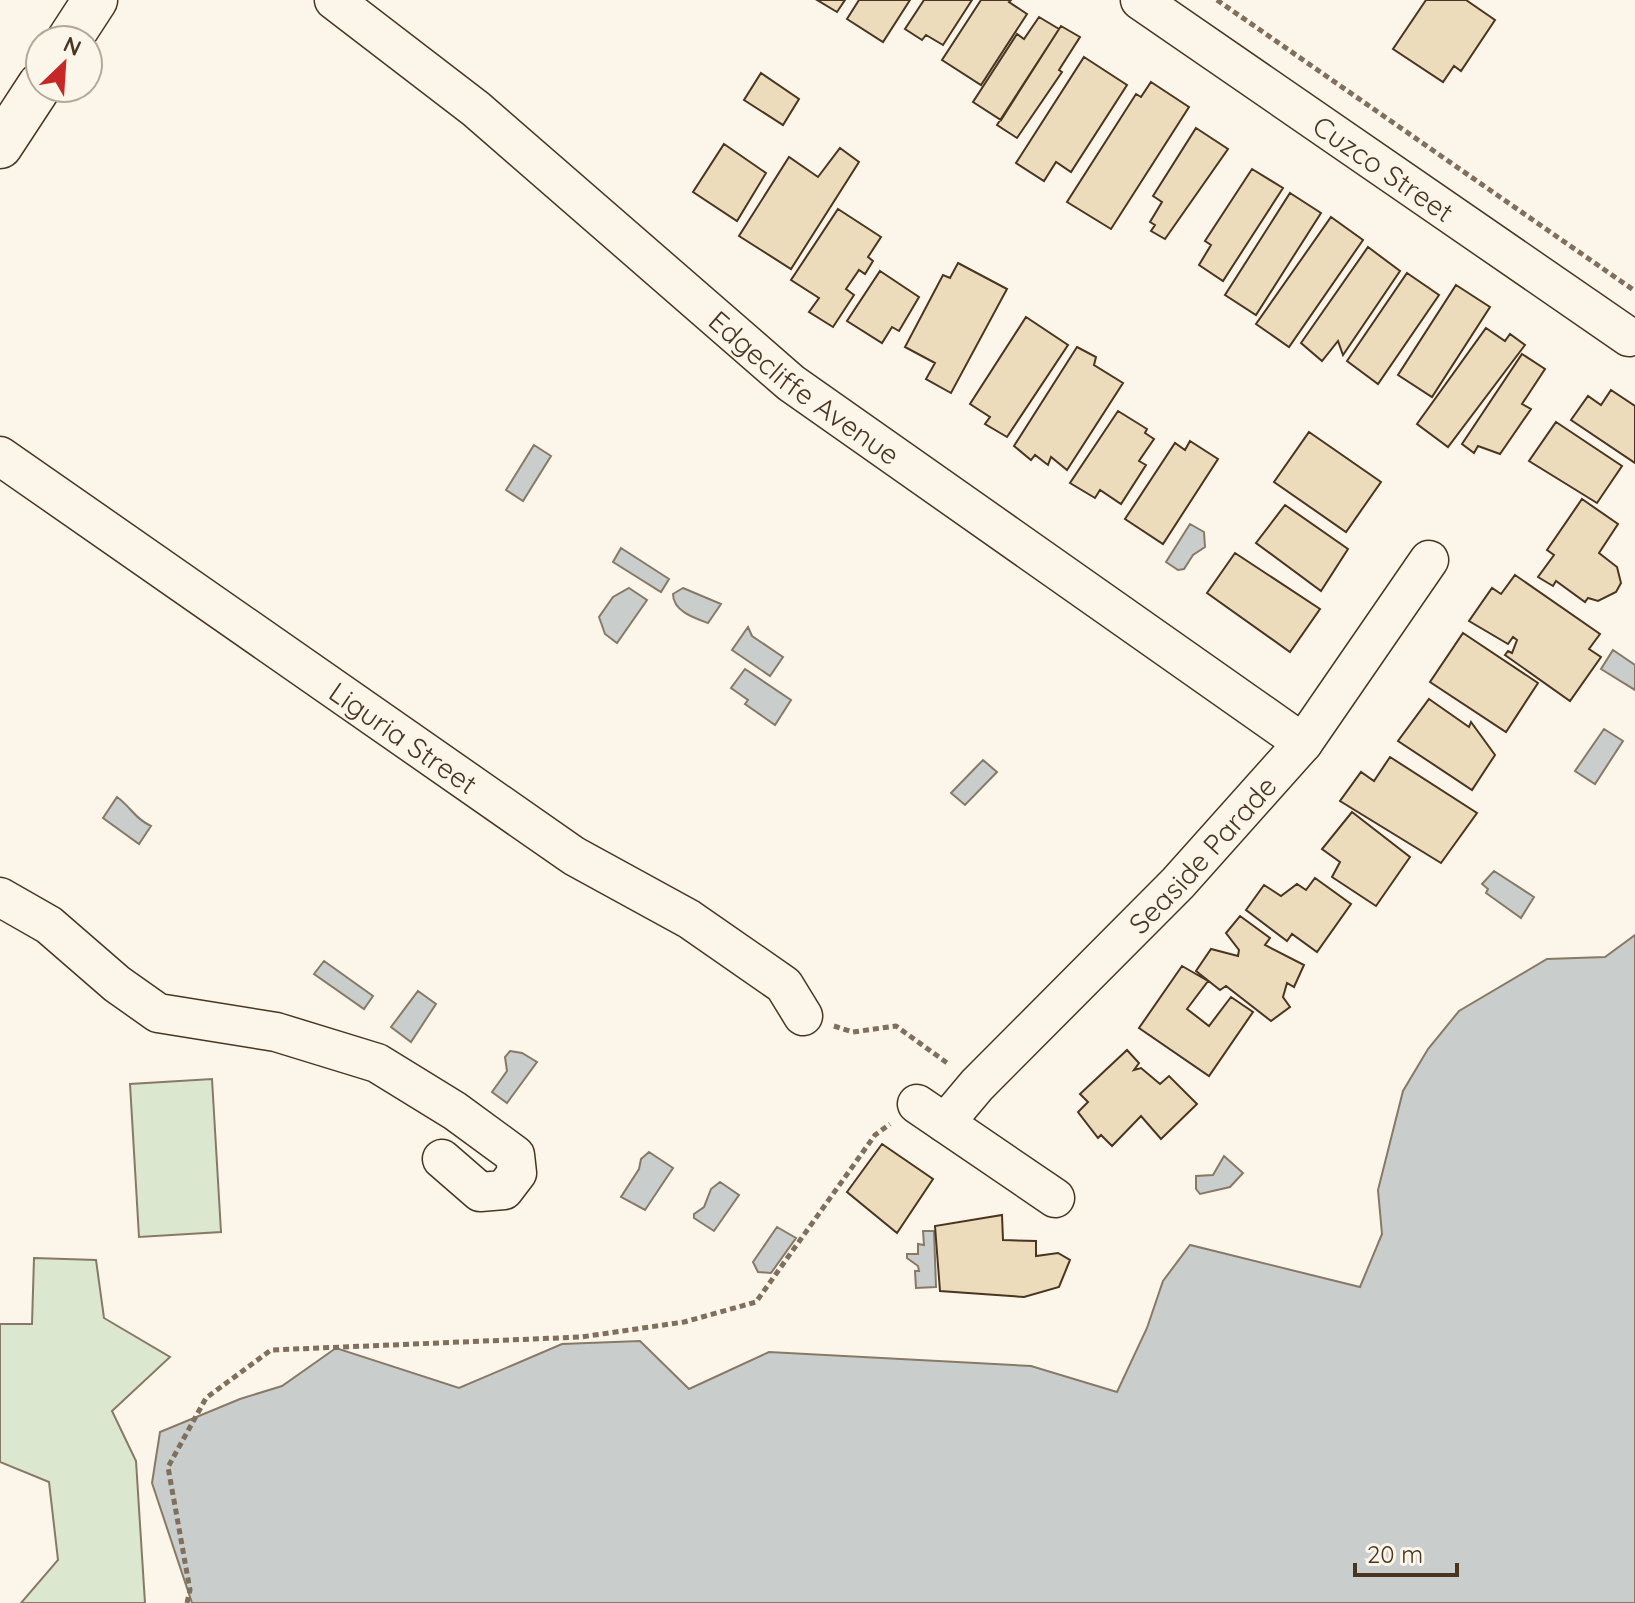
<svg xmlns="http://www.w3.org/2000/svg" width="1635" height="1603" font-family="Quicksand,sans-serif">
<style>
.green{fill:#dce7d0;stroke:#887966;stroke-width:2}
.water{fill:#c9cecd;stroke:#887966;stroke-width:2}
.building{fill:#ecdcbc;stroke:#4a3520;stroke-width:2}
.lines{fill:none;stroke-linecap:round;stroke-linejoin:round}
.minor-casing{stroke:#4a3520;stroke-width:41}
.major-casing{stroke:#4a3520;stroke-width:47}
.path{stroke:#7f6f5c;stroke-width:5;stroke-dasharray:6 4;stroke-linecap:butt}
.minor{stroke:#fbf6e9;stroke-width:38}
.major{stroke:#fbf6e9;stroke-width:44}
.labels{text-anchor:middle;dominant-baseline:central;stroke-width:6;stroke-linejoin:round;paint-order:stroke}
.street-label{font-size:28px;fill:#4a3520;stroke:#fbf6e9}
</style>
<rect width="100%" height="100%" fill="#fbf6e9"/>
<!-- green -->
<path class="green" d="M212,1079L221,1232L139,1237L130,1084Z
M34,1258L96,1260L104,1318L170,1357L112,1411L136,1461L145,1603H21L58,1560L49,1482L0,1462V1324H32Z"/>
<!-- water -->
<path class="water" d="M534,445L551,456L523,501L506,490Z
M1190,524L1204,532L1205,547L1193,555L1184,569L1178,570L1166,562Z
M621,548L669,579L661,592L613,562Z
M629,588L647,600L617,643L605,634L599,617L613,597Z
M683,588L721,604L708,623C694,618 673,611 673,594Z
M748,627L752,636L783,657L770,676L732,650Z
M1613,650L1635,665V690L1601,669Z
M745,669L791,700L775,725L745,704L748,700L731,688Z
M1604,729L1623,741L1595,784L1575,771Z
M983,760L997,772L965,805L951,793Z
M117,797C131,807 135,819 151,826L139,844L103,818Z
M1494,871L1534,897L1521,918L1486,893L1488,889L1482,884Z
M1635,935V1603H192L152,1483L160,1432L240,1399L282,1386L336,1348L459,1388L562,1344L640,1341L689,1389L769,1352L1031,1366L1117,1392L1147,1328L1163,1281L1190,1245L1360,1287L1382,1234L1378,1190L1403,1091L1428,1049L1459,1011L1547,959L1605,957Z
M324,961L373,996L364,1009L314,974Z
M418,991L436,1004L411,1042L391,1027Z
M510,1051L522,1053L537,1062L507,1103L492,1092L507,1071L505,1057Z
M649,1152L673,1168L645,1210L621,1197L639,1169L641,1159Z
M1224,1156L1243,1173L1230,1187L1200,1194L1196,1189V1176L1213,1175Z
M720,1182L739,1195L714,1231L694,1218V1214L704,1207L711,1189Z
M777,1227L796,1238L771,1273L758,1272L753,1262Z
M923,1231H934L936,1287L916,1288L915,1271H919L918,1266L907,1258V1254H918V1244L924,1245Z"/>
<!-- building -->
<path class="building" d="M817,0H845L837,12Z
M859,0H910L883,42L847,19Z
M924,0H972L943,45L926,35L922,40L905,29Z
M981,0H1011L1009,2L1027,14L981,85L942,60Z
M1426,0H1466L1495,20L1461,71L1454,66L1443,82L1393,49Z
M1039,17L1059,29L1001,120L973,102L1017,34L1024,39Z
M1061,26L1080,37L1059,70L1062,72L1017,138L997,125Z
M1084,57L1127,85L1071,172L1056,162L1044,181L1016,163Z
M761,73L799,99L783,125L744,100Z
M1151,82L1189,107L1111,229L1067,202L1136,94L1141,97Z
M1196,128L1228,149L1165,239L1151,231L1155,225L1150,222L1162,202L1153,196Z
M724,144L766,173L737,221L693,192Z
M840,148L859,162L791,269L739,236L789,157L818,177Z
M1252,169L1283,188L1223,281L1199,265L1211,245L1205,241Z
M1290,193L1321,213L1256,315L1225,295Z
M838,209L881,237L868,257L873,261L865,274L859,270L846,289L854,295L833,327L809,312L819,298L791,280Z
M1331,217L1363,240L1289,347L1256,324Z
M1368,247L1400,271L1343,355L1338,341L1322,361L1301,343Z
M958,263L1007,289L951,393L926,379L935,363L905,347L943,275L950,278Z
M880,271L919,297L899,331L892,327L882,343L847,321Z
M1407,273L1439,295L1378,384L1347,361Z
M1456,285L1490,307L1432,397L1398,375Z
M1026,317L1068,345L1007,437L985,424L990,417L970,404Z
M1486,328L1505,341L1510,334L1525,345L1448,447L1417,424Z
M1077,347L1096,357L1094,365L1123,383L1067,470L1051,457L1048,465L1035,455L1031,460L1014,446Z
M1522,354L1545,369L1522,404L1531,409L1500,454L1478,446L1474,453L1462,444Z
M1611,390L1635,406V463L1571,420L1588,396L1601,405Z
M1118,411L1147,429L1145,433L1154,439L1139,461L1146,465L1121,504L1100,490L1095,498L1070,483Z
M1556,422L1622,466L1597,503L1529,461Z
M1309,432L1381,482L1346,532L1274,482Z
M1190,441L1218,459L1163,544L1125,519L1175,443L1185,450Z
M1582,499L1618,524L1599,553L1617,567L1621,583L1616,592L1598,601L1588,598L1585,602L1556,581L1553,586L1538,577L1554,555L1547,550Z
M1285,505L1348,549L1321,591L1256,543Z
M1235,553L1320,609L1290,652L1207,593Z
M1515,575L1600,634L1589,649L1601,657L1570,701L1505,655L1508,651L1512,653L1517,640L1513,637L1508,644L1469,621L1492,588L1501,594Z
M1463,633L1538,683L1506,732L1430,682Z
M1429,699L1469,727L1471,722L1495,755L1472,790L1398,741Z
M1390,757L1477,813L1441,863L1340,801L1361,772L1374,781Z
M1352,812L1410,857L1376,906L1332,877L1340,862L1322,849Z
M1315,878L1351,904L1317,952L1292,934L1287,941L1246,910L1264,885L1281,896L1297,884L1306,890Z
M1240,916L1270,938L1265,945L1304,965L1294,987L1287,983L1283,997L1290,1007L1271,1021L1226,986L1220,990L1196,971L1211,949L1238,956L1239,950L1226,933Z
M1182,966L1208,981L1187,1009L1209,1026L1231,997L1253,1012L1209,1076L1139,1028Z
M1127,1050L1139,1063L1134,1070L1141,1068L1160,1084L1169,1076L1197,1104L1161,1139L1141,1116L1112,1146L1101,1135L1098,1138L1078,1112L1088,1102L1080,1094Z
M882,1144L933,1179L897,1233L847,1192Z
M1002,1215L1003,1240L1036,1241V1256L1058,1253L1070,1260L1059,1287L1024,1297L940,1291L935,1226Z"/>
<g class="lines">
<!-- minor casing -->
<g class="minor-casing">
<g id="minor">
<path id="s1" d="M334,0L476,109L791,383L1303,743"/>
<path id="s2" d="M1140,0L1629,337"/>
<path id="s3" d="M0,456L574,856L689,919L784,985L803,1016"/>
<path d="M0,897L49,925L117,984L158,1013L276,1032L377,1063L455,1111L515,1155L517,1173L504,1190L480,1192L442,1159"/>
<path d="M917,1104L1055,1198"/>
<path id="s4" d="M945,1123L977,1085L1178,883L1303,743L1429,560"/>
</g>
</g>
<!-- major casing -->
<g class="major-casing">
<path id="major" d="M69,40L95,0
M0,146L40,85"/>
</g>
<!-- path -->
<path class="path" d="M1217,0L1635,291
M834,1026L853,1032L896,1026L950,1065
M187,1603L190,1590L168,1467L206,1398L271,1350L581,1337L684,1322L756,1302L875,1135L890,1124"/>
<!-- minor -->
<use href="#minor" class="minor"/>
<!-- major -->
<use href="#major" class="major"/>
</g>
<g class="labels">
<!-- street labels -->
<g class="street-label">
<text stroke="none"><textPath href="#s2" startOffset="296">Cuzco Street</textPath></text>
<text stroke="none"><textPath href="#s1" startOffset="610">Edgecliffe Avenue</textPath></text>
<text stroke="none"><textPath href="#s3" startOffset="492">Liguria Street</textPath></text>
<text stroke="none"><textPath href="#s4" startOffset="372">Seaside Parade</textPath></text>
</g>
</g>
<!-- north arrow -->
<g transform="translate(64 64) rotate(25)"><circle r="38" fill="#fbf6e9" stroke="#b4a999" stroke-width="2"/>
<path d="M0-6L14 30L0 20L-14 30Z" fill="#c62828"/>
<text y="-12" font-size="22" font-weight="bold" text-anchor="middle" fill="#4a3520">N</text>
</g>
<!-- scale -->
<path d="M1355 1563v12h102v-12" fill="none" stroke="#4a3520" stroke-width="4"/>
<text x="1367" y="1563" font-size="24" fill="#4a3520" stroke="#fbf6e9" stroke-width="6" paint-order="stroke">20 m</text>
</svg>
